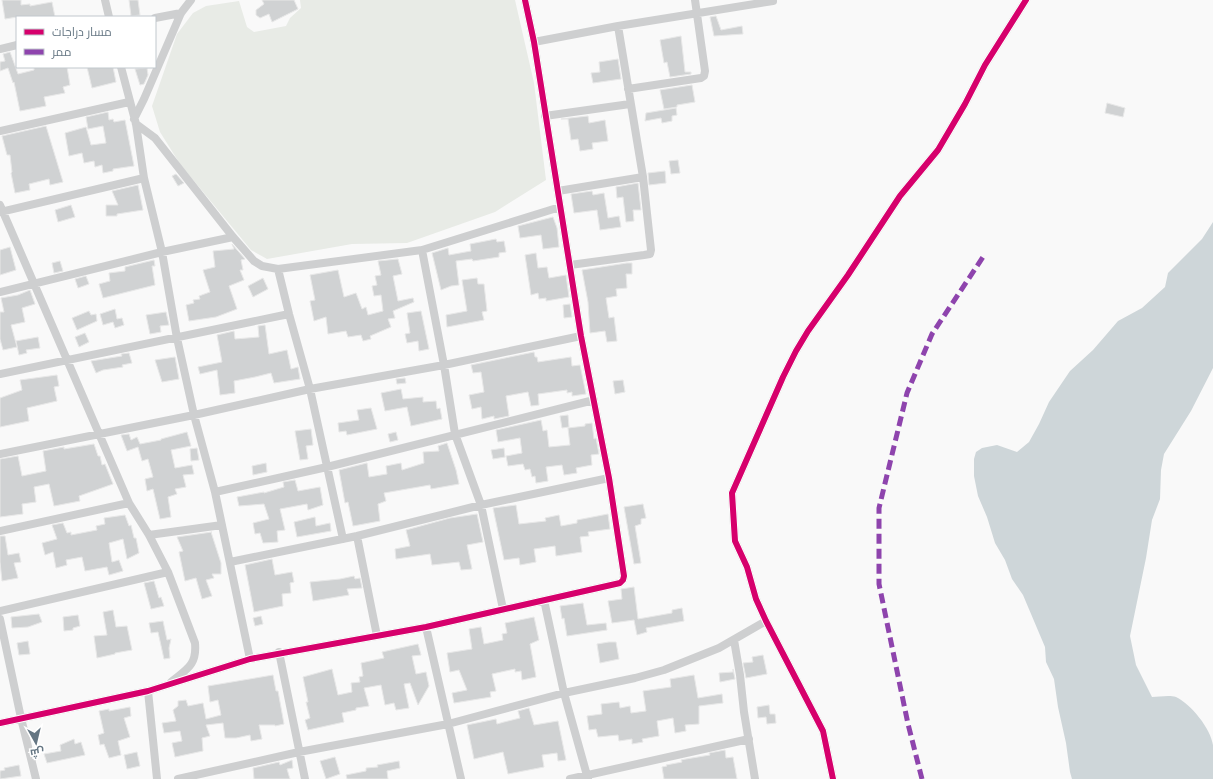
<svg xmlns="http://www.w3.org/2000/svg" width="1213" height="779" font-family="Lato,Cairo,sans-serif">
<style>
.green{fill:#e8ebe6}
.water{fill:#ced6d9}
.building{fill:#d0d2d3;stroke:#e8e8e8}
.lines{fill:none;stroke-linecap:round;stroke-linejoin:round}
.minor{stroke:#cecfd0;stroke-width:8}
.quiet{stroke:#8e44ad;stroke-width:5;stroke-dasharray:10 5;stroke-linecap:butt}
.cycleway-casing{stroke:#fff;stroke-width:8}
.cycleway{stroke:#d6006c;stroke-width:6}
</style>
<rect width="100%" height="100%" fill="#f9f9f9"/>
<!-- green -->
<path class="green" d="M300,0H515L534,83L546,180L495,212L407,243L352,244L267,259L251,250L180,164L160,132L152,106L177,34L193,13L206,6L239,1L247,27L254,32L286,26L290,18L301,8Z"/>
<!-- water -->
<path class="water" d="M1213,222V368L1191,411L1164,454L1161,470L1160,499L1152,520L1146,558L1130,636L1136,665L1152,697C1159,697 1169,695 1176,697C1191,704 1211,729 1213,745C1213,756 1213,768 1213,779H1072L1070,772L1066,743L1058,707L1054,679L1046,662L1045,647L1023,595L1012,579L1005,560L995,543L987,517L978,496L974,476V459L976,452L982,448L997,445L1017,452L1029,442L1039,424L1049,402L1070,371L1093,350L1118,321L1142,308L1165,287L1168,273L1202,239Z"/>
<!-- building -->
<path class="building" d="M2,0H21V5L30,4V6L52,2L55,17H17L5,19Z
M129,0H138L140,15L131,16Z
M262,0H294L298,9L272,22L269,14L260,18L256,15V10L264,4Z
M716,16L721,30L742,26L743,34L714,36L710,17Z
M681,36L685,72H691V74L670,77L667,62L664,63L660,40Z
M10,52L18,74L34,70V67H67L70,85L63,87L65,93L44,97L46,106L20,111L14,82L13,83L8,68L0,71V62L5,61L3,54Z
M618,59L621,79L593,83L591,73L600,72L599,62Z
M87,67H113L116,82L92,88Z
M147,68L148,75L144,84L140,85L135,69Z
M692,85L695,102L677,105V107L664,109L660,90Z
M1107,103L1125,108L1123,117L1105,113Z
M676,108L677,115L672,116V121L662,123L661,118L645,121L646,113Z
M108,112L109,120L113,119L114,122L125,120L134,166L113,169V171L103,173L102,165L95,167L94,161L84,163L82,153L69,156L65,133L86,127L91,145L106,143L103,126L88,129L86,117Z
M588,116L589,123L605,120L608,141L592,143L593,149L580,151L578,139L571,140L568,119H561Z
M46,126L63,182L50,185L49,179L29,184L30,190L15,193L11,173L12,172L10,155H7L2,136Z
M678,160L680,173L671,174L669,161Z
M665,171L666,183L649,185L648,173Z
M176,174L184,183L178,186L172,176Z
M638,183L641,210H633L634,221L626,222L623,197L617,198L616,187Z
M138,185L143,210L117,214V216H106V205H118L112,191Z
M592,191L593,195L604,193L608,218L619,216L621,227L600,230L597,210L574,213L571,194Z
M71,205L75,217L58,222L55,210Z
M553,217L557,228L559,247L543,249L541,235L520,238L518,226Z
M496,239L497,242L504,241L506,252L499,253V257L473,261L472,259L456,261L459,285L451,286L441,290L432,253L448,248L449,255L471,251L470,244Z
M232,244L245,259L241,260L243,270H240L244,280L229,286L237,309L216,317L189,321L186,305L194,303L193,300L200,299L199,296L210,292L203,270L215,267L213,251L234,249Z
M10,247L16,270L0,275V250Z
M536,253L538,268L547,267L549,278L566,275L569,297L546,301V298L539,299L538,293L531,295L525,255Z
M398,259L402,274L393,276L398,301L413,298L414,302L393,311L395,318L388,319L391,327L370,336L371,339L363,341L361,335L348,337L346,331L328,334L326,317L314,321L310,301L315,300L310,275L338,270L344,297L356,293L362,309L366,307L368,315L383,311L381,295L374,296L372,286L377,285L375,276L381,275L378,261Z
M154,260L155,266H152L155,285L103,298L99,284L110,281L109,273L125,271V267Z
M60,261L63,271L54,273L52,263Z
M627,263H632V274H626L627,288L616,289L617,296L606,298L609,318L614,317L617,341L607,342L605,331L590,333L588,302L582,270Z
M86,276L89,284L78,288L75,279Z
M263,278L268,289L253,297L248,286Z
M477,278L478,284H484L487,311L482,312L484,320L447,327L446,315L467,311L462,280Z
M30,290L35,304L22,308L25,322L11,325L17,347L3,350L0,339V312H4L1,298L18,295Z
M570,304L572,317L564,318L563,305Z
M115,309L117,319L122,318L124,325L115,328L113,322L103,325L100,314Z
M89,311L91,315L96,314L97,321L77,330L72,318Z
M421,311L429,349L419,351L418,341L407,343L405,334L410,333L407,313Z
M166,312L169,325L160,326L161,332L150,334L146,315Z
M265,325L269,354L287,350L291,369L298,367L300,379L274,383L271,373L255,377L234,381L235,393L220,395L217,370L200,374L198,367L222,362L217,335L234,331L235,339L259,337L258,326Z
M85,333L89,342L79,347L75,337Z
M38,337L40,348L26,350L27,353L19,355L16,341Z
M534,352L535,357H537L538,362L571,357L572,366L580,365L586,394L572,396V392L567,393V390L538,394L539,405L531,406L528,392L506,396L509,416L494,419V416L482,419L481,407L472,409L469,395L484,392L481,372L473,373L471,365Z
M129,353L132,363L122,365L123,367L103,370L96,373L91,361L122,356L121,354Z
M175,357L179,379L162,382L155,360Z
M57,375L59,386L54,387L57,401L27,408L29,421L0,427V398L22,390L20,380Z
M405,378L406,383L397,384L396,379Z
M623,380L625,392L615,394L613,381Z
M401,389L403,399L423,397V402L436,401L437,409L440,408L442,419L411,426L407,407L385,411L381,393Z
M371,408L377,429L347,435L346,431L339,432L338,423L359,420L357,410Z
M568,415L569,427L562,428L560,416Z
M541,420L543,431L547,430L549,447L570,445L568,428L585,426V424L592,423L594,439L596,438L599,454L591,455L592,465L576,468L577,473L564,475L562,465L546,467L548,481L536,483L535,476L532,477L530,469L525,470L523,464L508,466L506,456L522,453L520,438L498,442L496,430Z
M311,429L313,445L306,446L308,459L300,460L295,431Z
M187,432L191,446L171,450L175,468L192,465L194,474L183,475L186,487L175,489L177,494L168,497L171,517L160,519L153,489L147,491L145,479L153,477L148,459L142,461L138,447L127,451L121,435L129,434L131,440L137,437L140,444L161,440V439Z
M396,432L398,440L390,442L388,434Z
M447,443L456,470L459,484L431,489L430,485L384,493L386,501L378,504L380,521L353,526L348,502L345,503L339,470L367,463L369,477L387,474L386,466L401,463L402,470L424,463L423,452L439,451L438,446Z
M94,444L98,456H100L102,465L105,464L113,484L79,496L80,501L54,506L49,484L34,487L36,502L22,504L23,514L0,517V459L18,456L22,476L46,471L43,451L64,447V449Z
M197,448L199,460L191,461L190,449Z
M504,448L505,457L493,459L491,450Z
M266,463L267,472L253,475L252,466Z
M295,480L298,491L320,487L323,505L308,510L307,504L280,509L285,530L277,531L278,542L263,543L260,533L255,534L253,523L269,519L264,504L239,506L237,497L264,492V493L284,487L283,482Z
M643,504L646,518L641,519V524L635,526L641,563L634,564L624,507Z
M516,505L519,524L546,521L545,518L559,515L561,526L577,523V520L608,514L610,529L588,532L589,536L580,537L582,552L556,556L555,546L534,549L536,562L520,565L519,558L504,560L493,508Z
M477,514L483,542L467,545L472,569L461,570L459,562L432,565L430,554L396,559L395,549L410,546L406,530L450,518Z
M125,515L129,526L131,525L134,538H136L139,553L127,559L123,539L109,543L112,562L119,560L123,571L109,575L107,567L85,571L82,557L66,560L67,565L56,568L53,552L45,555L42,543L57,539L52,525L63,523L67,533L71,532V535L97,530L96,526L105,524L104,518Z
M315,517L316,526L330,523L331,531L297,537L294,522Z
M211,532L221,563V574H212L214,578L206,580L212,596L202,599L196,578L185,581L179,552L183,551L177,537L212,532Z
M0,536H5L8,555L19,553L21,562L14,563L18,578L2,581L0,562Z
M272,559L275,575L292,572L294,582L290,583L291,593L282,594L283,606L254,612L245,565Z
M354,576L355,579L360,578L362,588L347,589L349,595L313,601L310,582L340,579Z
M154,581L159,598L161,597L164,606L151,609L144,583Z
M634,587L638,619L672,613V610L682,608L684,621L646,628L647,632L637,635L634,620L612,623L608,601L622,599L621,589Z
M583,603L587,625L606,623L607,630L567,636L564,618L562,619L560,606Z
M113,610L116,627L127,626L132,650L115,653V654L97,658L94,636L107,635L103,612Z
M39,614L42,622L28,627L12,628L11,617Z
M78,615L80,626L73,628V630L64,631L63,617Z
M261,616L263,624L255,626L253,618Z
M534,617L539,640L530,644L536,677L522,680L521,671L515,672V669L492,674L496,691L490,692L491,697L454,703L452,693L467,690L459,670L450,672L447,653L472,649L469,629L481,627L484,644L503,640L502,634L507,633L505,623Z
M163,621L167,640L171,639L169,648L170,658L164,659L158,632L151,633L149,623Z
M28,641L30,654L19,655L17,643Z
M609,642H616L619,659L600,663L597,644Z
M418,644L421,655L412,656L416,674L426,672L429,686L418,705L410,683L404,684L409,708L396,710L394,703L385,705L381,685L364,688L369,706L356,708V710L342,713L344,722L308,730L305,720L310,718L306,702H308L303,677L332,669L338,695L352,692L351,683L360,682L359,677L363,676L361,663L384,658L382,652Z
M763,655L767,674L746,678L743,663L753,662L752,657Z
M733,669L735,679L720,682L719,673L733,672Z
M273,675L276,691H278L284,724L275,726V725H259L262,739L251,741L250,735L236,738H225L223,723L206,725L210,736L202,738L203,751L175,757L172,743L182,741L180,731L164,733L162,723L176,721L173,710L178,706V701L186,700L188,706L203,703L206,719L221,715L218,700L210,702L208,686Z
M694,675L698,698L722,694L723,703L699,706V724L685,725L686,731L675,733L673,718L657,721L659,736L642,739L643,742L632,744V739L619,741L618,735L598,737L596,729L589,730L587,716L602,714L601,704L619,702L620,708L630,706L631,713L646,711L643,691L671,687L670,679Z
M769,705L770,714H775L776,723L767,724L766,717L758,718L757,707Z
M130,707L131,716L124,718L130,737L118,741L121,755L109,758L104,744L100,745L98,735L104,733L99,711L109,709V711Z
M529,708L534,725L558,721L566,760L558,761L557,753L542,755L544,767L508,774L503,752L474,759L467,725L496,719L497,724L504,722L520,718L518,711Z
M74,739L75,744L81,742L85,755L47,763L44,754L61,751L60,745Z
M725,750L726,758L733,757L737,779H664L662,767L667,766L666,765L682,762L681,760L686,759L710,755L709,753Z
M137,752L140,766L127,769L124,755Z
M335,757L340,774L326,779L320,761Z
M292,760L293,768L287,769L290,779H254L253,768L279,762L280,765Z
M399,761L400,768L387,771L388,779H347L346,775L366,771V768L378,767L377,765Z
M19,765L21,776L0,779V771L5,770L4,768Z"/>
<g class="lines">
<!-- minor -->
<path class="minor" d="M105,0L109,17
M155,18L181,13
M534,42L618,26L773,1
M0,49L17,45
M121,67L136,124L144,178L162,252L177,338L194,415L215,492L250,659
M628,89L701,78L704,76L705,71L695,0
M545,116L630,104
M134,119L144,99L181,13L191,0
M136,124L155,138L233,237L254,261L262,266L278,269L289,314L310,389L343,539
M0,131L129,102
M558,191L643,177
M0,205L129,503L149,535L168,572L195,643C197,665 187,669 171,682
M0,212L144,178
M422,250L444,365L455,434L481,505L503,609
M570,265L644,255L650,254L651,250L643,177L618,26
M278,269L422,250L560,207
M0,292L162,252L233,237
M0,374L289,314
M0,454L194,415L310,389L444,365L581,336
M215,492L327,467L594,400
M0,531L129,503
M149,535L222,525
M357,536L377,636
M230,562L357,536L481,505L609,478
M544,600L564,693L588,779
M0,611L168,572
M0,619L21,718L36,779
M426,627L461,779
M734,640L740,675L744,712L755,779
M279,652L305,779
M148,691L157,779
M0,723L148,691L250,659L426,627L620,583L623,580L624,576L609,478L581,336L534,42L525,0
M178,779L299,752L448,724L564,693L635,678L664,670L719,648L766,621
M570,779L749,739
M833,779L823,731L766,621L756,599L747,567L735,541L732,493L783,377L796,351L808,331L848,275L900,196L938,150L965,104L985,65L1026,0"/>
<!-- quiet -->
<path class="quiet" d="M922,779L908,724L879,584V508L907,393L932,334L983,257"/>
<!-- cycleway casing -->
<g class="cycleway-casing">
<path id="cycleway" d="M0,723L148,691L250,659L426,627L620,583L623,580L624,576L609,478L581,336L534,42L525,0
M833,779L823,731L766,621L756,599L747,567L735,541L732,493L783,377L796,351L808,331L848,275L900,196L938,150L965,104L985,65L1026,0"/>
</g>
<!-- cycleway -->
<use href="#cycleway" class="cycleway"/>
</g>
<!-- legend -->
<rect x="16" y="16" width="140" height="52" fill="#ffffff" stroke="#c1c8cd"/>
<rect x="24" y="29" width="20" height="6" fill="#d6006c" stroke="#c1c8cd"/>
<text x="52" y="36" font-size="12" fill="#657683">مسار دراجات</text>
<rect x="24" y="49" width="20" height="6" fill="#8e44ad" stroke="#c1c8cd"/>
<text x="52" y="56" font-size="12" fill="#657683">ممر</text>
<!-- north arrow -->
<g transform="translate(36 743) rotate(172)" stroke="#ffffff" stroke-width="3" paint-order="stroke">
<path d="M0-3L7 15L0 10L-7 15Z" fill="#657683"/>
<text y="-6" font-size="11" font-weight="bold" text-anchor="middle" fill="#657683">ش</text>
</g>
</svg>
